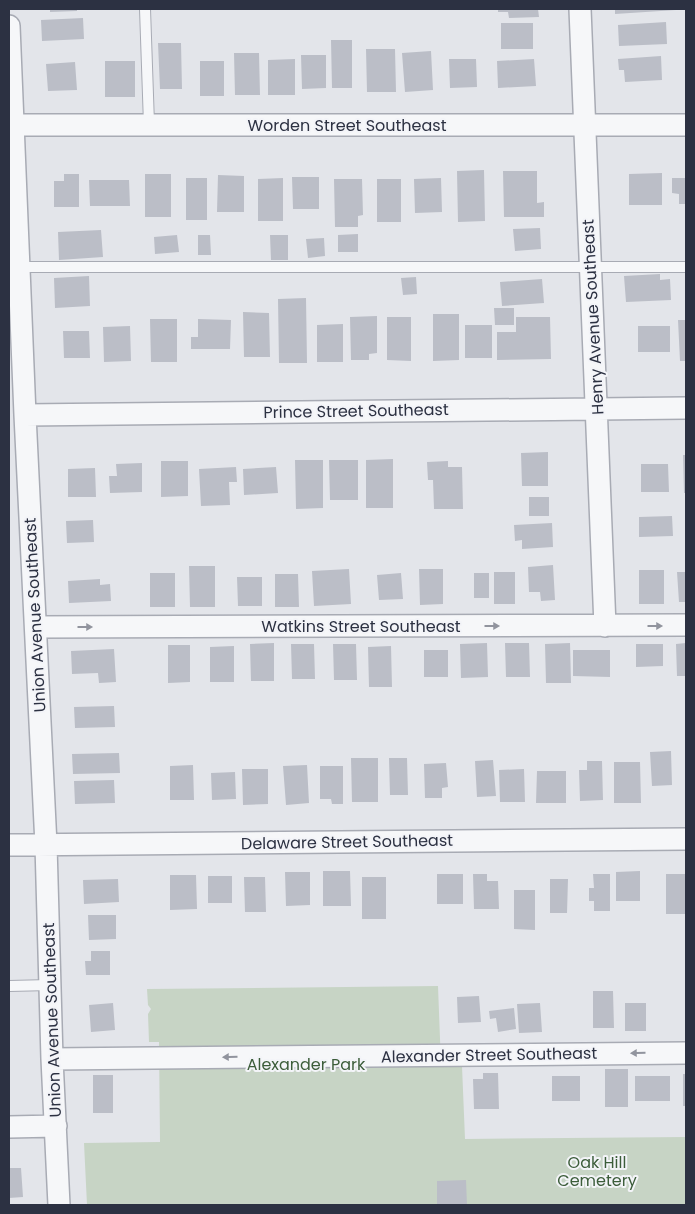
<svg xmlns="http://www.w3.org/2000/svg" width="695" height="1214" font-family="Poppins,sans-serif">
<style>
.green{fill:#c7d4c5}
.building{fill:#bbbec7}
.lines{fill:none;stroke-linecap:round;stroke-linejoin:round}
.service-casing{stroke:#a8abb4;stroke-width:12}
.minor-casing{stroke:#a8abb4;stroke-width:24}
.service{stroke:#f6f7f9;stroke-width:10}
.minor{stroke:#f6f7f9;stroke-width:21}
.oneway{fill:#91949e}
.labels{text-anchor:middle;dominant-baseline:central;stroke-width:4;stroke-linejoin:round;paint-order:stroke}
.street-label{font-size:16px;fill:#2c3142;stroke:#f3f4f8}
.park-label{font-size:16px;fill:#3c5d3a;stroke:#f3f4f8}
</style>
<rect width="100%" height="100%" fill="#e3e5ea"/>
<!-- green -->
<path class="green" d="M438,986L441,1065L462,1066L465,1139L686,1137V1205H87L84,1143L160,1142L159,1042H149L148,1014L151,1009L148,1005L147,989Z"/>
<!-- building -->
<path class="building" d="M50,9H77V11L50,12Z
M498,9H538L539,17L509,18L508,12H498Z
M615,9H676V10L615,14Z
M83,18L84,39L42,41L41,20Z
M666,22L667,44L619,46L618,25Z
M501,23H533V49H501Z
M331,40H352V88H332Z
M158,43H181L182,89H160Z
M366,49H395L396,92H367Z
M431,51L433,90L405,92L402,53Z
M234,53H259L260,95H235Z
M301,55H326V88L302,89Z
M661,56L662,80L625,82L624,70H619L618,59Z
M295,59V95H268V60Z
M449,59H476L477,87L450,88Z
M534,59L536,86L498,88L497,61Z
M105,61H135V97H105Z
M200,61H224V96H200Z
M75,62L77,90L48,91L46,64Z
M484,170L485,221L458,222L457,171Z
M503,171H537V203L544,202V217H504Z
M662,173V205H629V174Z
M64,174H79V207H54V181H64Z
M145,174H171V217H145Z
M218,175L244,176V212H217Z
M292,177H319V209H293Z
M186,178H207V220H186Z
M283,178V221H258V179Z
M441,178L442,212L415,213L414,179Z
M672,178H686V204H679V194L672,193Z
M334,179H362L363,215L358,216V227H335Z
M377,179H401V222H377Z
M89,180H129L130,206H90Z
M540,228L541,249L515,251L513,229Z
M101,230L103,257L59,260L58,232Z
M358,234V252H338V235Z
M177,235L179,252L155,254L154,237Z
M198,235H210L211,255H198Z
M270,235H288V260H271Z
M324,238L325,256L308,258L306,239Z
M660,274V280L670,279L671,300L626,302L624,276Z
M89,276L90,306L55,308L54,278Z
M416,277L417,294L403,295L401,278Z
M542,279L544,303L502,306L500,282Z
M306,298L307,363H279L278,299Z
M494,308H514V325H495Z
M243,312L269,313L270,357H244Z
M433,314H459V360L433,361Z
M377,316V353L369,354V360H351L350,317Z
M387,317H411V361L387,360Z
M516,317H550L551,359L497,360V332H516Z
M150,319H177V362H151Z
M198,319L231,320L230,349H191V337H198Z
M678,320H686V361H680Z
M343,324V362H317V325Z
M465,325H492V358H465Z
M130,326L131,361L104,362L103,327Z
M638,326H670V352H638Z
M63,331H89L90,358H64Z
M548,452V486H522L521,453Z
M683,455H686V493H684Z
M393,459V508H366V460Z
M295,460H323V508L296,509Z
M329,460H358V500H330Z
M161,461H188V496L161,497Z
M448,461V467H462L463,509H434L433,480H428L427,462Z
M142,463V492L110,493L109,476H117L116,464Z
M641,464H668L669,492H641Z
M236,467L237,482H229L230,505L201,506L199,469Z
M276,467L278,493L244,495L243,469Z
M95,468L96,497H68V469Z
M529,497H549V516H529Z
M672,516L673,536L639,537V517Z
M93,520L94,542L67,543L66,521Z
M552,523L553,547L522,549V540L515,541L514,525Z
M553,565L555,600L541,601L540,592H529L528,567Z
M189,566H215V607H190Z
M349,569L351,604L314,606L312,571Z
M419,569H443V604L420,605Z
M639,570H664V604H639Z
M494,572H515V604H494Z
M677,572H686V602H679Z
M150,573H175V607H150Z
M401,573L403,599L379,600L377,575Z
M474,573H489V598H474Z
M275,574H298L299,607H275Z
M237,577H262V606H238Z
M100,579V585L110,584L111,601L69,603L68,581Z
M274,643V681H251L250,644Z
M487,643L488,677L461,678L460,644Z
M505,643H529L530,677H506Z
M570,643L571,683H546L545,644Z
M686,643V676H677L676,644Z
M291,644H314L315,679H292Z
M333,644H356L357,680H334Z
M636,644H663V666L636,667Z
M168,645H190V682L168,683Z
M234,646V682H210V647Z
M391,646L392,687H369L368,647Z
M114,649L116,682L99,683L98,673L72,674L71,651Z
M424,650H448V677H424Z
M573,650H610V677L573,676Z
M114,706L115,727L75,728L74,707Z
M671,751L672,785L652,786L650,752Z
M119,753L120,773L73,774L72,754Z
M351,758H378V802H352Z
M389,758H407L408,795H390Z
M493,760L496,796L477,797L475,761Z
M587,761H602L603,800L580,801L579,770H587Z
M614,762H640L641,803H614Z
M446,763L448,787L442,788V798H425L424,764Z
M193,765L194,800H170V766Z
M307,765L309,803L286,805L283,766Z
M320,766H343V804H332L331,799H320Z
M242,769H268V804L243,805Z
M524,769L525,802H500L499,770Z
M537,771H566V803H536Z
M235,772L236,799L212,800L211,773Z
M114,780L115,803L75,804L74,781Z
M323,871H350L351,906H323Z
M640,871V901H616V872Z
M285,872H310V905L286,906Z
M437,874H463V904H437Z
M473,874H487V881H498L499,909H474Z
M593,874H610V911H594V901H589V888H594Z
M666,874H686V914H666Z
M170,875H196L197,909L170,910Z
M208,876H232V903H208Z
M244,877H265L266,912H245Z
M362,877H386V919H362Z
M118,879L119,902L84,904L83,880Z
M550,879H568L567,913H550Z
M514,890H535V930L514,929Z
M88,915H116V939L89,940Z
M91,951H110V975H86L85,961H91Z
M593,991H613L614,1028H593Z
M479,996L481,1022L458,1023L457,997Z
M113,1003L115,1030L91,1032L89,1005Z
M540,1003L542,1032L519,1033L517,1004Z
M625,1003H646V1031H625Z
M514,1008L516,1029L498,1032L496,1018L490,1019L489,1011Z
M605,1069H628V1107H605Z
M483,1073H498L499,1109H474L473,1079H483Z
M683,1074H686V1106H683Z
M93,1075H113V1113H93Z
M552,1076H580V1101H552Z
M635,1076H670V1101H635Z
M9,1168H21L23,1197L9,1198Z
M466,1180L467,1205H437V1181Z"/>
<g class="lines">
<!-- service casing -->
<g class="service-casing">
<path id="service" d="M145,9L149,124
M19,267H686
M9,986L50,985"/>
</g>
<!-- minor casing -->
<g class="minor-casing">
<path id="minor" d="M580,9L605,626
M9,26L25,415L46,845L52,1059L59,1205
M9,125H686
M25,415L686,408
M36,627L686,625
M9,845L686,839
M52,1059L686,1053
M9,1127L56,1126"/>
</g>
<!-- service -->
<use href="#service" class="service"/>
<!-- minor -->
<use href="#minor" class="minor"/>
</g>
<!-- one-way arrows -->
<defs><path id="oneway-solid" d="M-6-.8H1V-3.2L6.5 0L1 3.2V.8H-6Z" transform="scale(1.25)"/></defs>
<g class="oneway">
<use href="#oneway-solid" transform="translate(492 626)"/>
<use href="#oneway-solid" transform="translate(655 626)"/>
<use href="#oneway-solid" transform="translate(85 627)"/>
<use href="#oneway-solid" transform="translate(638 1053) rotate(179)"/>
<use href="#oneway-solid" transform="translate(230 1057) rotate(179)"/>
</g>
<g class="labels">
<!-- street labels -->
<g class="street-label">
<text x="347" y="125">Worden Street Southeast</text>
<text transform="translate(593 317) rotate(-93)">Henry Avenue Southeast</text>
<text transform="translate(356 411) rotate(-1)">Prince Street Southeast</text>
<text transform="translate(35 615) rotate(-93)">Union Avenue Southeast</text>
<text x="361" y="626">Watkins Street Southeast</text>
<text transform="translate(347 842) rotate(-1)">Delaware Street Southeast</text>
<text transform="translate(52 1020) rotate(-92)">Union Avenue Southeast</text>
<text transform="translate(489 1055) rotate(-1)">Alexander Street Southeast</text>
</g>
<!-- park labels -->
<g class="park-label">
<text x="306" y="1064">Alexander Park</text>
<text x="597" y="1162">Oak Hill<tspan x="597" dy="18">Cemetery</tspan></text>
</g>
</g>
<!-- border -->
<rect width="695" height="1214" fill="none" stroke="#2c3142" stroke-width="20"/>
</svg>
